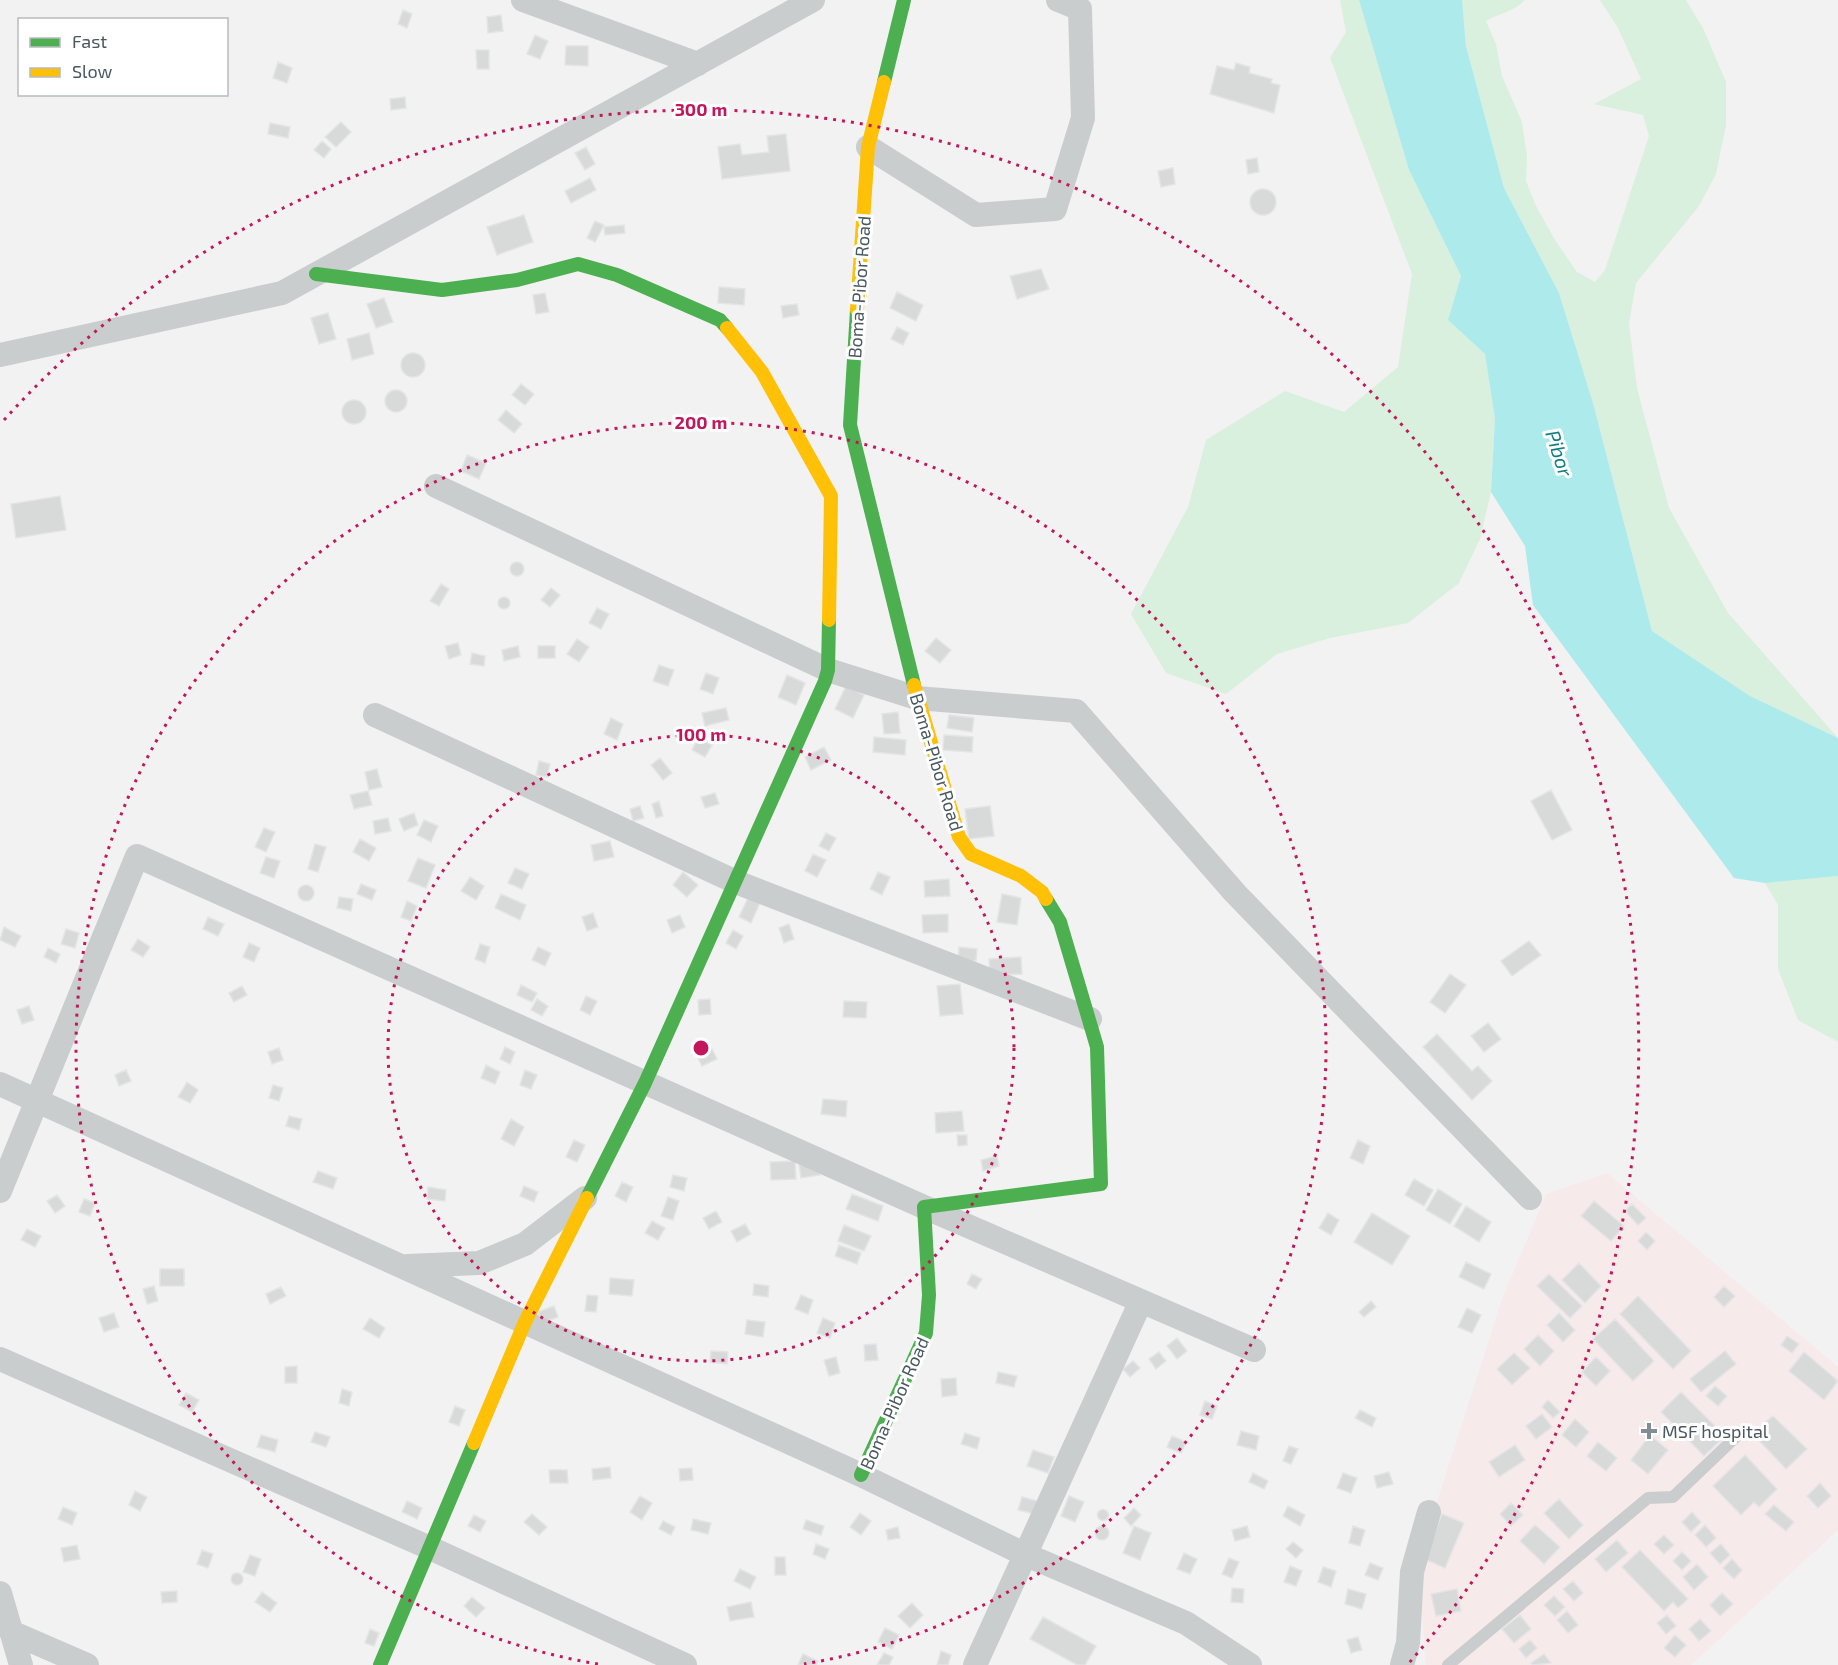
<svg xmlns="http://www.w3.org/2000/svg" width="1838" height="1665" font-family="'Exo 2',sans-serif">
<style>
.medical{fill:#f7eaeb}
.green{fill:#d8f0dd}
.water{fill:#adeaec}
.building{fill:#d8dada;stroke:#e3e4e5;stroke-width:1.5}
.lines{fill:none;stroke-linecap:round;stroke-linejoin:round}
.lane{stroke:#c9cdce;stroke-width:12}
.street{stroke:#c9cdce;stroke-width:24}
.fast{stroke:#4caf50;stroke-width:14}
.slow{stroke:#ffc107;stroke-width:14}
.ring{fill:none;stroke:#c2185b;stroke-width:3;stroke-dasharray:3 6}
.poi-dot{fill:#848e92;stroke:#fff;stroke-width:2}
.labels{text-anchor:middle;dominant-baseline:central;stroke-width:6;stroke-linejoin:round;paint-order:stroke}
.street-label{font-size:18px;fill:#49585e;stroke:#fff}
.poi-label{font-size:18px;fill:#49585e;stroke:#fff;text-anchor:start}
.water-label{font-size:20px;font-style:italic;fill:#107e84;stroke:#fff}
.centre{fill:#c2185b;stroke:#fff;stroke-width:3}
.ring-label{font-size:18px;text-anchor:middle;font-weight:bold;fill:#c2185b;stroke:#fff;stroke-width:6;stroke-linejoin:round;paint-order:stroke}
</style>
<rect width="100%" height="100%" fill="#f2f2f2"/>
<!-- medical -->
<path class="medical" d="M1607,1173L1838,1367V1530L1691,1665H1426L1418,1561L1502,1299L1546,1194Z"/>
<!-- green -->
<path class="green" d="M1340,0H1359L1409,170L1461,276L1448,320L1485,354L1495,419L1491,492L1480,539L1459,583L1408,623L1330,638L1277,654L1226,694L1166,673L1131,614L1188,507L1206,440L1285,391L1344,412L1398,367L1412,274L1330,58L1346,32Z
M1462,0H1525C1514,12 1499,13 1486,21L1496,44L1502,76L1522,122L1527,156L1526,181L1536,206L1555,240L1577,272L1595,282L1605,270L1649,136L1643,115L1594,104L1641,79L1618,28L1600,0H1686L1703,28L1726,82V125L1716,174L1699,206L1636,283L1629,324L1637,388L1669,508L1728,613L1838,738L1750,696L1652,631L1593,403L1559,293L1504,188L1466,46Z
M1838,876V1042L1798,1020L1778,969V905L1765,883Z"/>
<!-- water -->
<path class="water" d="M1359,0H1462L1466,46L1504,188L1559,293L1593,403L1652,631L1750,696L1838,738V876L1765,883L1734,878L1533,605L1525,546L1491,492L1495,419L1485,354L1448,320L1461,276L1409,170Z"/>
<!-- building -->
<path class="building" d="M403,10L412,14L407,28L398,24Z
M501,15L503,31L488,33L487,17Z
M535,35L548,41L540,59L527,54Z
M566,46H588V66L565,65Z
M476,50H489V69H477Z
M278,62L292,68L287,83L273,78Z
M1236,63L1250,67L1249,73L1272,79L1271,83L1280,85L1274,113L1210,94L1217,66L1234,70Z
M405,97L406,108L391,110L390,99Z
M341,122L351,132L336,147L325,137Z
M270,123L290,127L288,138L268,134Z
M786,134L790,171L722,179L718,147L740,144L742,155L769,152L767,136Z
M322,141L331,149L324,158L314,150Z
M586,147L595,164L585,170L575,153Z
M1257,158L1259,172L1248,174L1246,160Z
M1173,168L1175,184L1161,187L1158,171Z
M590,178L596,190L571,203L565,191Z
M1250 202a13 13 0 1 1 26 0a13 13 0 1 1-26 0Z
M524,215L533,242L497,255L487,227Z
M595,221L604,225L595,242L587,238Z
M624,225L625,233L605,235L604,227Z
M1041,269L1049,289L1017,299L1010,276Z
M719,287L745,289L744,305L718,303Z
M897,292L923,305L916,321L890,308Z
M545,293L549,312L536,314L533,295Z
M384,298L393,322L376,328L367,304Z
M797,304L799,315L783,318L781,306Z
M328,313L336,339L319,344L311,318Z
M897,327L909,333L903,345L891,339Z
M369,333L374,354L352,360L347,339Z
M401 365a12 12 0 1 1 24 0a12 12 0 1 1-24 0Z
M521,384L534,394L525,405L512,395Z
M385 401a11 11 0 1 1 22 0a11 11 0 1 1-22 0Z
M342 412a12 12 0 1 1 24 0a12 12 0 1 1-24 0Z
M506,410L522,424L514,433L498,420Z
M467,455L486,463L479,479L461,471Z
M60,496L66,530L16,538L11,504Z
M510 569a7 7 0 1 1 14 0a7 7 0 1 1-14 0Z
M441,584L449,589L439,606L430,601Z
M551,588L560,595L550,607L541,600Z
M498 603a6 6 0 1 1 12 0a6 6 0 1 1-12 0Z
M597,608L609,614L601,629L589,623Z
M936,638L951,650L940,663L925,651Z
M577,639L589,647L579,662L567,654Z
M458,643L461,655L449,659L445,646Z
M518,646L520,657L504,661L502,650Z
M538,646H555V658H538Z
M472,653L485,656L484,666L470,664Z
M659,665L674,670L668,686L653,681Z
M706,673L719,678L713,694L700,689Z
M787,675L805,683L796,705L778,697Z
M846,686L864,695L853,718L835,709Z
M726,708L729,720L705,726L702,713Z
M898,712L900,733L884,734L882,714Z
M949,715L974,718L972,732L947,728Z
M611,718L623,724L617,740L604,734Z
M944,735L973,737L972,752L943,750Z
M874,737L906,740L905,755L873,752Z
M698,738L712,745L705,757L692,750Z
M824,747L831,760L811,770L805,757Z
M660,758L672,773L663,780L651,765Z
M539,761L550,764L547,777L536,775Z
M377,769L382,787L369,790L365,772Z
M1551,790L1572,830L1552,840L1531,801Z
M368,791L372,805L354,809L350,795Z
M715,793L719,804L705,808L701,797Z
M659,801L663,816L656,818L652,804Z
M640,806L644,818L633,821L630,809Z
M990,806L994,836L969,839L965,809Z
M414,813L418,825L404,831L399,819Z
M388,818L391,831L375,834L373,821Z
M424,820L438,826L431,842L417,835Z
M264,828L275,832L266,852L255,847Z
M826,833L836,838L829,851L819,846Z
M360,839L376,848L369,861L353,852Z
M610,841L614,857L594,861L591,845Z
M315,844L326,847L318,872L308,869Z
M813,854L826,860L817,877L805,871Z
M266,857L280,861L274,878L260,873Z
M418,858L435,865L426,888L408,881Z
M515,868L529,874L522,889L508,883Z
M683,872L698,885L687,897L673,885Z
M878,872L890,877L882,895L870,889Z
M470,877L484,886L476,900L461,891Z
M949,879L950,896L925,897L924,881Z
M361,884L376,890L372,900L357,894Z
M298 893a8 8 0 1 1 16 0a8 8 0 1 1-16 0Z
M501,894L526,905L520,920L495,908Z
M1002,894L1021,898L1017,925L997,922Z
M339,897L353,899L351,911L337,908Z
M748,898L760,903L751,923L739,917Z
M407,901L417,906L411,921L401,917Z
M593,913L598,927L587,931L582,917Z
M948,914V932L923,933L922,915Z
M680,915L685,927L672,933L667,920Z
M208,917L224,924L218,936L203,929Z
M789,924L794,939L784,943L779,928Z
M4,927L21,936L15,947L0,940Z
M66,929L79,933L75,948L61,944Z
M733,930L743,936L736,949L726,943Z
M138,939L150,947L143,957L131,950Z
M1529,941L1541,955L1512,976L1501,961Z
M249,943L260,948L254,962L243,957Z
M480,944L490,947L485,963L475,959Z
M538,947L551,953L545,966L532,960Z
M959,947L977,949L976,961L958,960Z
M48,948L60,954L56,963L44,957Z
M1021,957L1022,974L990,975L989,959Z
M1450,974L1466,985L1445,1013L1430,1002Z
M960,984L963,1014L940,1016L937,986Z
M521,985L537,993L532,1002L517,995Z
M242,986L247,995L234,1002L229,993Z
M586,996L597,1001L590,1015L580,1010Z
M537,999L548,1006L542,1016L531,1010Z
M710,999L711,1014L699,1015L698,1000Z
M844,1001L867,1002L866,1018L843,1017Z
M29,1006L34,1020L22,1024L17,1010Z
M1488,1023L1501,1039L1484,1052L1471,1036Z
M1437,1034L1472,1071L1478,1066L1492,1081L1472,1100L1423,1047Z
M505,1047L515,1052L510,1064L500,1059Z
M711,1047L717,1059L702,1066L696,1054Z
M279,1048L283,1060L272,1064L268,1052Z
M486,1065L500,1072L495,1084L481,1078Z
M126,1070L131,1081L119,1086L115,1075Z
M525,1070L537,1075L531,1089L520,1085Z
M187,1082L198,1090L190,1103L178,1097Z
M273,1085L283,1088L279,1101L269,1098Z
M823,1099L847,1101L846,1117L821,1114Z
M962,1111L964,1131L936,1133L935,1113Z
M289,1116L302,1119L299,1130L286,1126Z
M511,1119L524,1127L514,1146L501,1139Z
M957,1135H967V1145L958,1146Z
M574,1140L585,1145L577,1162L566,1157Z
M1358,1140L1370,1146L1363,1164L1350,1158Z
M997,1156L999,1166L983,1171L981,1160Z
M795,1161L796,1179L771,1180L770,1162Z
M818,1163L820,1175L801,1178L799,1165Z
M318,1171L337,1178L333,1189L313,1182Z
M673,1175L687,1178L684,1191L670,1187Z
M1414,1179L1433,1190L1424,1206L1405,1195Z
M622,1182L633,1187L626,1202L615,1196Z
M524,1186L538,1192L534,1202L520,1196Z
M428,1187L446,1190L445,1201L427,1199Z
M1438,1189L1462,1204L1450,1224L1426,1210Z
M852,1194L883,1206L878,1221L846,1209Z
M57,1195L65,1206L55,1213L47,1201Z
M668,1197L679,1201L673,1220L661,1216Z
M84,1199L95,1203L90,1216L79,1212Z
M1594,1201L1624,1226L1611,1241L1581,1216Z
M1632,1204L1646,1218L1638,1225L1625,1211Z
M1466,1206L1491,1222L1479,1242L1454,1226Z
M716,1211L722,1222L709,1229L703,1218Z
M1328,1213L1339,1220L1331,1235L1319,1228Z
M1372,1213L1410,1236L1392,1265L1354,1242Z
M652,1221L665,1228L658,1240L645,1233Z
M745,1224L751,1234L737,1242L731,1231Z
M844,1225L871,1236L864,1251L838,1241Z
M27,1229L41,1236L35,1247L21,1240Z
M1646,1232L1655,1241L1647,1250L1638,1241Z
M839,1245L861,1253L857,1264L835,1256Z
M1466,1262L1491,1274L1484,1289L1459,1277Z
M1579,1263L1601,1286L1585,1303L1562,1280Z
M160,1269H184V1286H160Z
M972,1274L982,1279L976,1289L967,1284Z
M1549,1274L1582,1306L1570,1318L1537,1286Z
M610,1278L634,1280L632,1296L609,1294Z
M754,1284L769,1286L768,1297L753,1295Z
M154,1286L158,1301L147,1304L143,1289Z
M1724,1286L1735,1296L1724,1307L1714,1297Z
M281,1287L286,1296L270,1304L266,1294Z
M587,1295L598,1296L596,1312L585,1311Z
M801,1295L813,1300L808,1314L795,1309Z
M1638,1296L1691,1351L1673,1369L1620,1314Z
M1371,1301L1376,1307L1364,1317L1359,1312Z
M554,1306L558,1317L542,1323L538,1312Z
M1467,1308L1481,1315L1472,1333L1458,1327Z
M114,1313L119,1327L104,1332L99,1318Z
M1559,1313L1575,1330L1563,1342L1547,1325Z
M370,1318L385,1328L379,1338L363,1329Z
M823,1318L835,1323L830,1338L817,1333Z
M1615,1319L1654,1361L1633,1381L1593,1339Z
M747,1320L765,1322L763,1337L745,1334Z
M1538,1335L1554,1351L1540,1366L1524,1349Z
M1787,1336L1799,1344L1792,1353L1781,1345Z
M1177,1338L1187,1351L1177,1359L1167,1346Z
M876,1344L878,1360L865,1361L864,1345Z
M711,1351L728,1352L727,1364L710,1362Z
M1725,1351L1736,1364L1701,1392L1690,1379Z
M1159,1352L1166,1361L1156,1369L1149,1359Z
M1804,1352L1838,1381L1824,1400L1789,1371Z
M1514,1353L1530,1368L1512,1385L1497,1369Z
M836,1357L840,1373L829,1376L824,1360Z
M1596,1357L1610,1371L1596,1386L1582,1372Z
M1133,1361L1140,1368L1130,1377L1123,1369Z
M297,1366V1383H285V1367Z
M998,1372L1017,1376L1014,1387L996,1383Z
M956,1378L957,1395L942,1397L941,1379Z
M1715,1386L1727,1396L1718,1406L1706,1396Z
M342,1389L352,1392L349,1406L339,1403Z
M1681,1392L1725,1436L1704,1456L1661,1412Z
M186,1393L199,1400L192,1412L179,1405Z
M1548,1400L1560,1412L1553,1418L1542,1407Z
M1205,1401L1217,1406L1212,1419L1200,1415Z
M455,1406L465,1410L459,1426L449,1422Z
M1360,1410L1376,1418L1372,1427L1355,1418Z
M1542,1414L1552,1427L1536,1439L1526,1426Z
M1773,1416L1807,1449L1786,1469L1752,1433Z
M1575,1419L1589,1432L1576,1447L1562,1435Z
M1241,1431L1259,1436L1256,1450L1237,1445Z
M315,1432L330,1437L326,1447L311,1442Z
M965,1433L980,1438L977,1449L961,1444Z
M261,1435L278,1440L275,1452L257,1447Z
M1650,1435L1668,1450L1648,1474L1631,1460Z
M1172,1436L1186,1442L1181,1453L1167,1447Z
M1598,1442L1617,1458L1606,1471L1587,1456Z
M1515,1445L1525,1460L1499,1477L1489,1462Z
M1289,1446L1298,1449L1291,1464L1283,1461Z
M1033,1450L1054,1457L1048,1473L1027,1466Z
M1745,1455L1777,1489L1759,1507L1754,1502L1741,1515L1713,1486Z
M610,1467L611,1478L593,1480L592,1469Z
M692,1468L693,1480L680,1481L679,1469Z
M549,1470H567L568,1483H550Z
M1389,1472L1393,1484L1377,1488L1374,1476Z
M1253,1473L1268,1481L1264,1489L1249,1482Z
M1343,1473L1357,1478L1351,1493L1337,1488Z
M1820,1483L1831,1496L1818,1508L1807,1496Z
M135,1491L147,1497L140,1511L129,1505Z
M640,1496L652,1503L642,1520L630,1512Z
M1069,1496L1084,1502L1075,1522L1061,1516Z
M1022,1497L1037,1501L1034,1514L1018,1510Z
M1559,1499L1583,1525L1569,1539L1544,1513Z
M407,1501L422,1508L417,1519L402,1512Z
M1511,1503L1523,1515L1511,1526L1500,1514Z
M1774,1505L1794,1522L1786,1531L1765,1514Z
M1288,1506L1305,1515L1300,1526L1283,1516Z
M63,1507L77,1513L72,1525L58,1519Z
M1134,1508L1141,1515L1131,1526L1124,1518Z
M1097.5 1515a5.5 5.5 0 1 1 11 0a5.5 5.5 0 1 1-11 0Z
M1692,1512L1701,1522L1691,1532L1682,1522Z
M860,1513L871,1521L861,1535L850,1527Z
M532,1514L547,1527L539,1535L524,1522Z
M1442,1514L1464,1523L1445,1568L1424,1559Z
M474,1515L486,1521L480,1532L468,1526Z
M693,1519L711,1523L708,1534L691,1530Z
M806,1520L824,1526L821,1535L803,1529Z
M663,1521L675,1527L671,1535L659,1529Z
M1535,1525L1560,1547L1544,1564L1520,1541Z
M1705,1525L1716,1538L1706,1547L1695,1535Z
M1095 1533a7 7 0 1 1 14 0a7 7 0 1 1-14 0Z
M1134,1526L1151,1533L1140,1560L1123,1553Z
M1247,1526L1250,1537L1235,1541L1232,1530Z
M1353,1526L1365,1530L1360,1546L1349,1543Z
M898,1527L900,1538L888,1540L886,1530Z
M1664,1535L1674,1545L1664,1554L1654,1544Z
M1617,1540L1628,1553L1606,1572L1595,1559Z
M1293,1542L1303,1550L1296,1558L1286,1549Z
M816,1544L829,1549L825,1559L813,1554Z
M1721,1544L1730,1555L1720,1564L1710,1553Z
M77,1545L80,1559L64,1562L61,1548Z
M202,1550L213,1554L208,1568L197,1564Z
M1640,1550L1688,1599L1678,1608L1673,1602L1664,1611L1622,1567Z
M1682,1552L1691,1561L1682,1570L1673,1561Z
M1184,1553L1197,1559L1190,1574L1177,1569Z
M250,1555L261,1559L255,1576L243,1572Z
M775,1557H785L786,1575H775Z
M1229,1558L1239,1562L1232,1578L1222,1574Z
M1732,1559L1742,1570L1734,1579L1723,1568Z
M1370,1563L1383,1568L1378,1580L1365,1575Z
M1697,1564L1708,1577L1694,1590L1683,1577Z
M1290,1566L1302,1571L1296,1586L1284,1582Z
M1323,1567L1336,1571L1331,1587L1318,1582Z
M740,1569L756,1577L750,1589L734,1581Z
M231 1579a6 6 0 1 1 12 0a6 6 0 1 1-12 0Z
M1573,1581L1583,1593L1574,1601L1563,1589Z
M1232,1588L1244,1589L1243,1603L1231,1602Z
M1348,1589L1366,1594L1362,1609L1345,1604Z
M1457,1589L1461,1611L1436,1616L1431,1594Z
M177,1591V1602L162,1603L161,1592Z
M262,1592L277,1603L270,1612L255,1602Z
M1722,1593L1733,1604L1720,1616L1710,1605Z
M1554,1596L1565,1607L1555,1616L1544,1605Z
M472,1597L485,1608L476,1617L464,1606Z
M751,1602L754,1617L730,1621L727,1607Z
M912,1603L923,1615L910,1628L898,1616Z
M1567,1611L1578,1625L1568,1633L1557,1620Z
M1520,1615L1531,1629L1514,1643L1502,1629Z
M1667,1615L1676,1626L1666,1634L1657,1623Z
M1043,1617L1096,1646L1085,1665H1077L1030,1639Z
M1700,1619L1711,1631L1699,1641L1689,1629Z
M885,1628L899,1635L892,1649L878,1642Z
M370,1629L379,1633L374,1646L365,1643Z
M1675,1635L1686,1645L1675,1657L1664,1648Z
M1358,1637L1362,1650L1351,1653L1347,1640Z
M1530,1640L1537,1648L1526,1658L1519,1649Z
M941,1651L951,1655L948,1665H937Z
M884,1653L893,1657L889,1665H877Z
M803,1654L818,1661L816,1665H798Z
M1544,1654L1551,1663L1533,1665L1531,1663Z"/>
<g class="lines">
<!-- lane -->
<path class="lane" d="M1448,1665L1648,1498L1673,1497L1741,1432"/>
<!-- street -->
<path class="street" d="M523,0L698,64
M868,147L976,215L1055,209L1083,118L1080,9L1058,0
M0,355L282,293L813,0
M436,486L828,670L917,698L1076,711L1235,893L1530,1198
M375,715L736,882L1090,1019
M0,1084L861,1475L1024,1554L1186,1623L1250,1665
M0,1191L137,856L924,1207L1254,1350
M407,1266L479,1263L525,1244L585,1198
M0,1359L430,1548L685,1665
M0,1593L21,1665
M11,1632L87,1665
M975,1665L1141,1301
M1402,1665L1408,1643L1412,1572L1429,1512"/>
<!-- fast -->
<path class="fast" d="M884,82L904,0
M316,274L442,290L517,280L578,264L617,275L720,320L727,328
M857,310L850,425L914,685
M587,1198L645,1083L825,681L828,670L829,620
M861,1475L926,1333L929,1295L924,1207L1101,1184L1097,1047L1060,922L1046,899
M380,1665L474,1443"/>
<!-- slow -->
<path class="slow" d="M857,310L868,147L884,82
M727,328L762,372L831,496L829,620
M914,685L959,837L971,854L1021,876L1042,892L1046,899
M474,1443L525,1322L587,1198"/>
</g>
<!-- distance rings -->
<g class="ring">
<circle cx="701" cy="1048" r="313"/>
<path d="M598 1664A625 625 0 1 1 804 1664"/>
<path d="M4 420A938 938 0 0 1 1409 1663"/>
</g>
<!-- markers -->
<path class="poi-dot" d="M1646 1422h6v6h6v6h-6v6h-6v-6h-6v-6h6z"/>
<g class="labels">
<!-- street labels -->
<g class="street-label">
<text transform="translate(859 287) rotate(-86)">Boma-Pibor Road</text>
<text transform="translate(937 762) rotate(73)">Boma-Pibor Road</text>
<text transform="translate(894 1403) rotate(-66)">Boma-Pibor Road</text>
</g>
<!-- poi labels -->
<g class="poi-label">
<text x="1662" y="1431">MSF hospital</text>
</g>
<!-- water labels -->
<g class="water-label">
<text transform="translate(1560 453) rotate(72)">Pibor</text>
</g>
</g>
<circle cx="701" cy="1048" r="9" class="centre"/>
<g class="ring-label">
<text x="701" y="116">300 m</text>
<text x="701" y="429">200 m</text>
<text x="701" y="741">100 m</text>
</g>
<!-- legend -->
<rect x="18" y="18" width="210" height="78" fill="#ffffff" stroke="#b6bcbf" stroke-width="1.5"/>
<rect x="30" y="38" width="30" height="9" fill="#4caf50" stroke="#b6bcbf" stroke-width="1.5"/>
<text x="72" y="48" font-size="18" fill="#49585e">Fast</text>
<rect x="30" y="68" width="30" height="9" fill="#ffc107" stroke="#b6bcbf" stroke-width="1.5"/>
<text x="72" y="78" font-size="18" fill="#49585e">Slow</text>
</svg>
